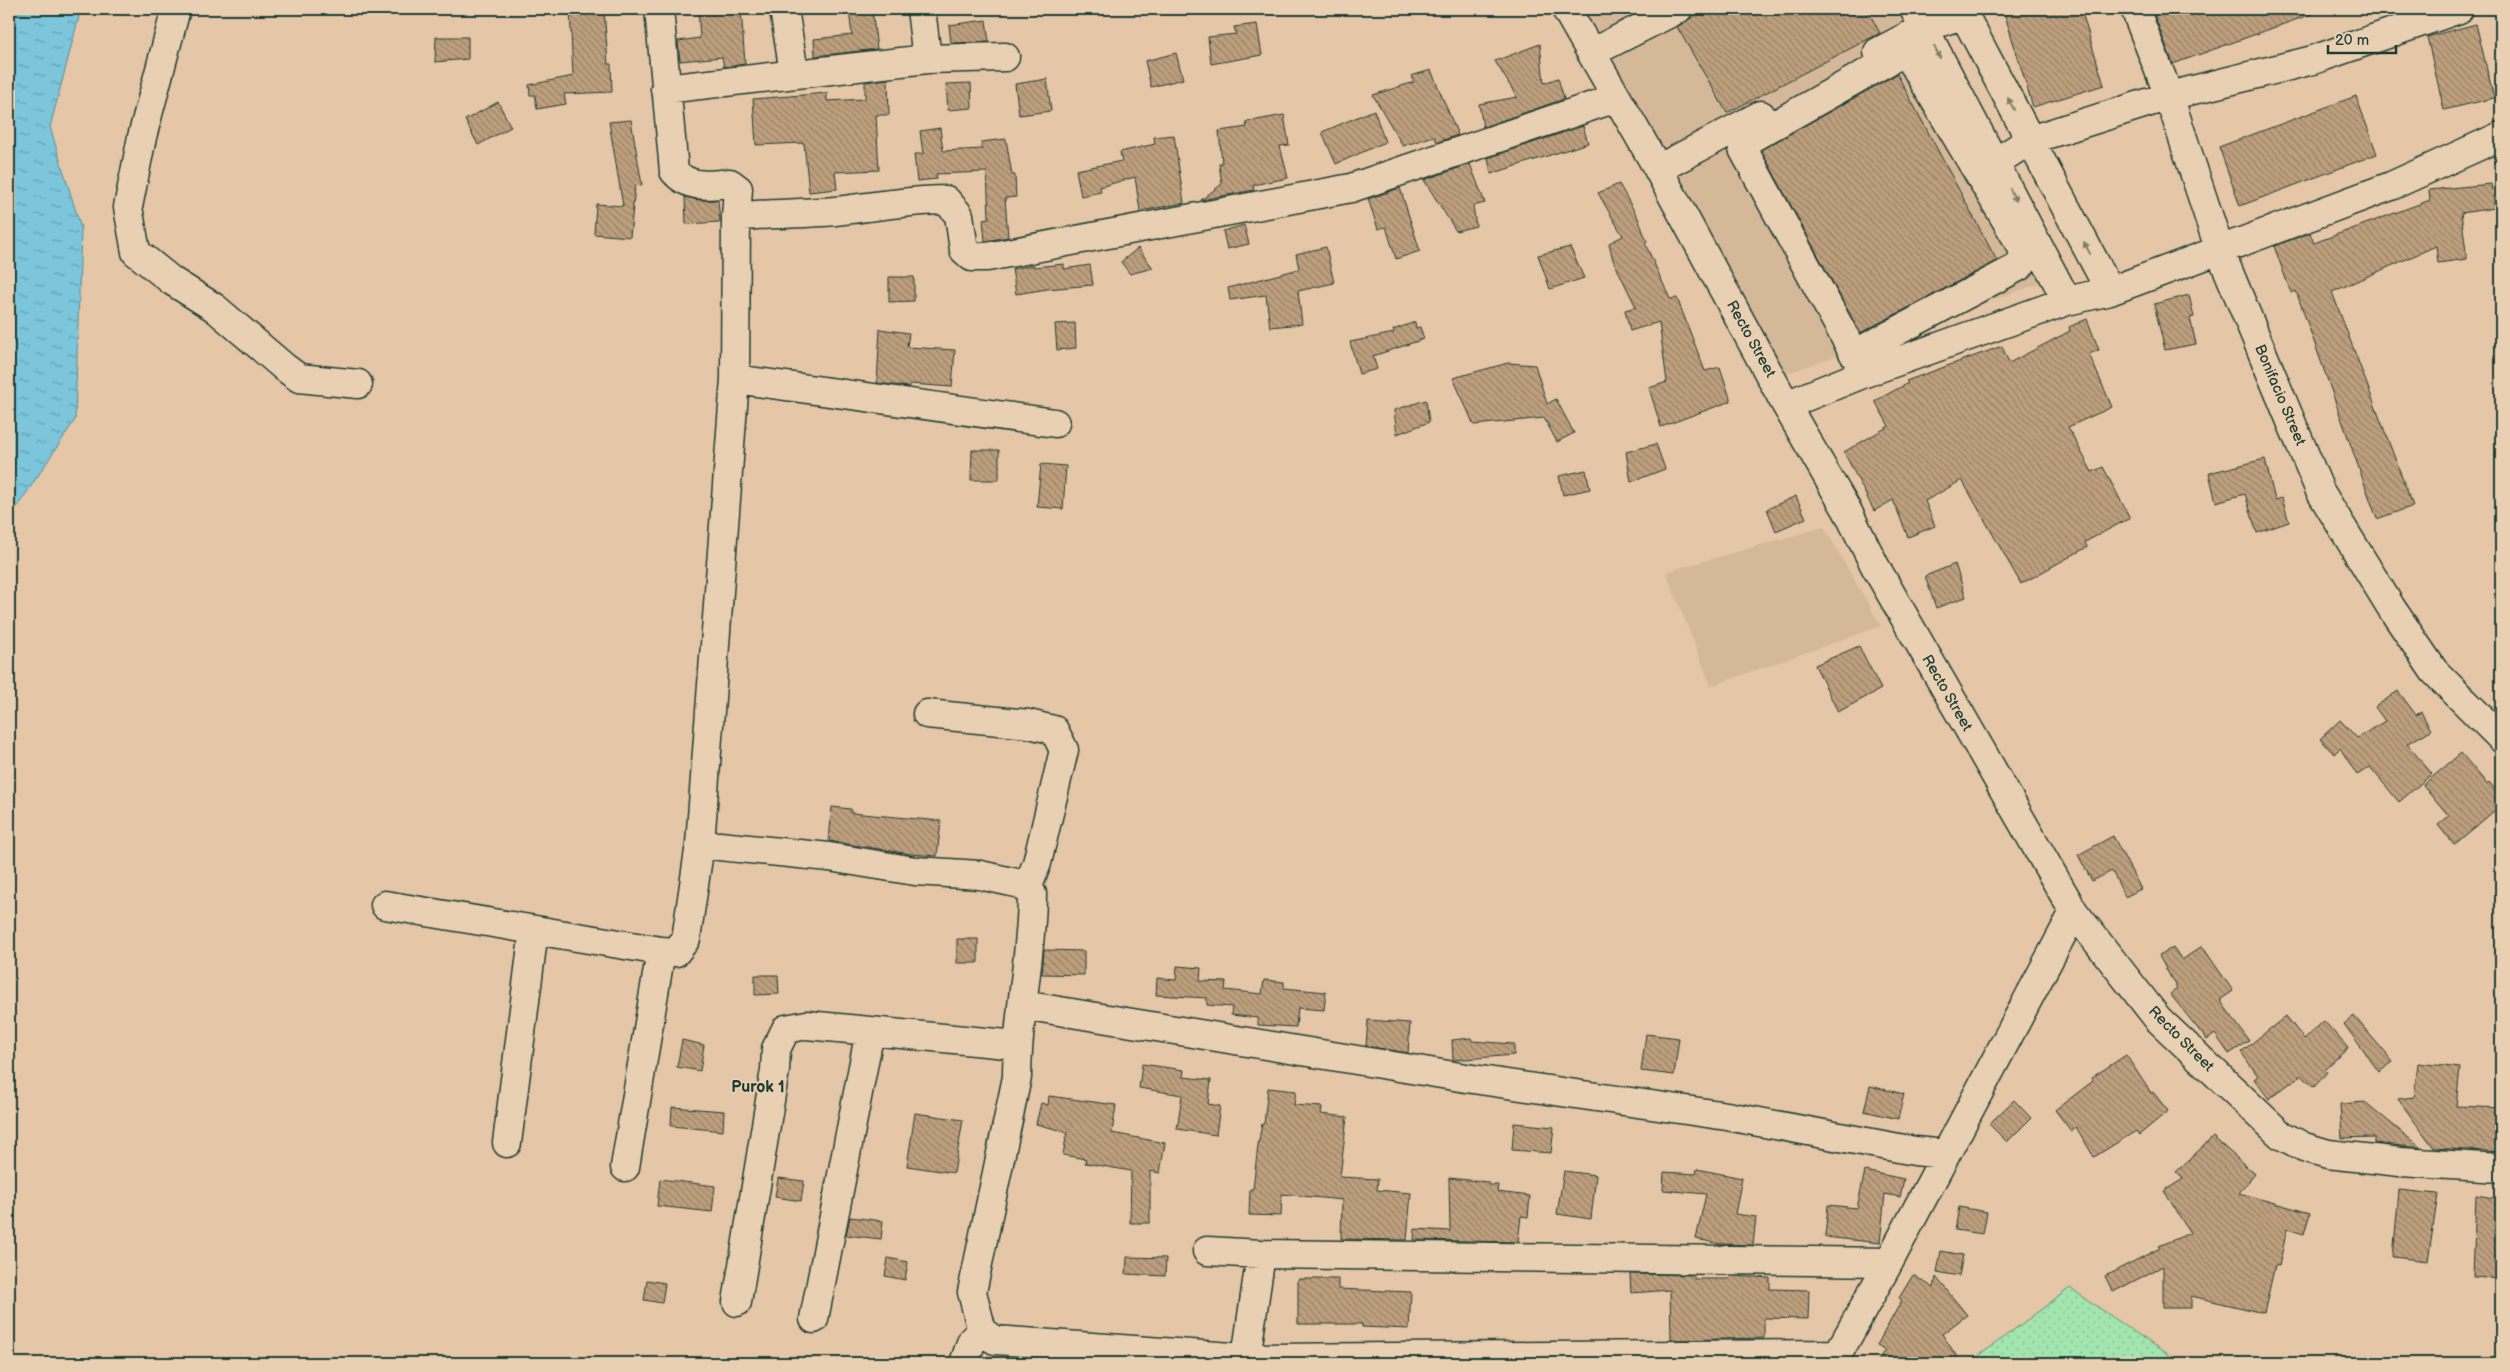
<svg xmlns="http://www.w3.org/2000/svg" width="2510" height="1372" font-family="'Balsamiq Sans',sans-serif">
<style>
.built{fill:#d5b898}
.grass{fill:url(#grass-dots);stroke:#609172}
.water{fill:url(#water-ripples);stroke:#568f98}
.building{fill:url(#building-back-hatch);stroke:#1f3d34}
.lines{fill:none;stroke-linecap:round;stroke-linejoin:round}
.minor-casing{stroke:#1f3d34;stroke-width:31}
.minor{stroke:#ead0b2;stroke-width:28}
.oneway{fill:#7a7f6d}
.labels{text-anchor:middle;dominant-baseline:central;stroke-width:4;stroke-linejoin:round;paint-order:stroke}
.street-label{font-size:15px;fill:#1f3d34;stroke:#ead0b2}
.neighbourhood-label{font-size:16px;font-weight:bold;fill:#1f3d34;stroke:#ead0b2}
</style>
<defs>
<pattern id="grass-dots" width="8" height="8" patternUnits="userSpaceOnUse" patternTransform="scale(1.25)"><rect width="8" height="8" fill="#a2e5af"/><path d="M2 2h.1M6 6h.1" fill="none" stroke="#8bc597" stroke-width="1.8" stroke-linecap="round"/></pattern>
<pattern id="water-ripples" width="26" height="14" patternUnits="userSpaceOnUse" patternTransform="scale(1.25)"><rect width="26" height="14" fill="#7bc5db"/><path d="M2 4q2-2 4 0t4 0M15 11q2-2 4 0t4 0" fill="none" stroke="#64a1b2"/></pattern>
<pattern id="building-back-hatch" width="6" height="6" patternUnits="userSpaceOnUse" patternTransform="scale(1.25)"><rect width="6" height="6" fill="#be9f7d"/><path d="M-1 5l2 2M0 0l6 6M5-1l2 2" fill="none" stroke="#9a8367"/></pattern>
</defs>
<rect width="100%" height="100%" fill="#e5c6a6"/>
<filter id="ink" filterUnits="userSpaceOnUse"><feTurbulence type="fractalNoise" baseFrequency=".02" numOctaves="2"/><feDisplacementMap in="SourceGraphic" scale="10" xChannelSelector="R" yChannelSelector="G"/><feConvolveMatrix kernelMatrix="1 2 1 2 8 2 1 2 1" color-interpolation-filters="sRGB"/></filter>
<g filter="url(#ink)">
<!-- built -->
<path class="built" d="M1576,9H1910L2057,277L1777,377Z
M1824,527L1881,626L1711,686L1666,572Z"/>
<!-- grass -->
<path class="grass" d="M2070,1288L2180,1363H1969Z"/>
<!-- water -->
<path class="water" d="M9,9H81L50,127L81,228L75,420L9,519Z"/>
<!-- building -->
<path class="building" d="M570,9H604L608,64H611L612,92L564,94L566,104L537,109L535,95H530L529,85L573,76Z
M741,9L745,64L724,67L722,57L680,61L678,41L700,38L698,10Z
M872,9L877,49L815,56L814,39L852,35L849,11Z
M1705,9H1867L1880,33L1727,113L1677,27Z
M2003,9H2081L2104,85L2033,107Z
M2152,9H2320V11L2173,64Z
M986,20L989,42L951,43L949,25Z
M1257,24L1262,55L1211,64L1208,37L1236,34L1234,27Z
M2476,24L2494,98L2444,110L2427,37Z
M436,37H468V59L435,62Z
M1540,44L1544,83L1558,78L1564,99L1483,127L1479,104L1517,97L1495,61Z
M1176,53L1183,79L1151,87L1145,61Z
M1431,70L1458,135L1437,142L1434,136L1403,146L1373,95L1414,82L1411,76Z
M1897,74L1997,261L1860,333L1761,150Z
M888,79L889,115H876L879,170L835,172L837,189L809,192L804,143L756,145L753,99L827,93V101L865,99V82Z
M1047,79L1051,111L1019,115L1015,84Z
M971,83L972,108L948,110L946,84Z
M2356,96L2377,154L2240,206L2219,147Z
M498,102L511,127L478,145L465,120Z
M1374,110L1385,142L1336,164L1322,132Z
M1284,115L1289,145L1280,146L1288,178L1253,185L1254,190L1201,200L1222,184L1219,164L1222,163L1219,131L1247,127L1246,122Z
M631,120L642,185L635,186L630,237L594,234L596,204L623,206L609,122Z
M1583,126L1588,143L1491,174L1488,158Z
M940,128L943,151L982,149L981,142L1006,139L1012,175H1015L1016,197L1005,198L1008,237L985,241L983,219L989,218L987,172L936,174L937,179L917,181L914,154H923L920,131Z
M1174,135L1184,203L1140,211L1135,177L1100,187L1101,192L1081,196L1076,170L1122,161L1120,152L1155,144L1154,137Z
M1470,164L1485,203L1473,206L1476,226L1456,231L1424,180Z
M1619,184L1638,218L1647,242L1645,243L1670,299L1677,298L1705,371L1720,367L1731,401L1661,427L1649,388L1667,382L1659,322L1630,331L1625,310L1636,307L1613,260L1609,243L1623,236L1598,193Z
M2491,184L2495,208L2461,213L2467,259L2438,263L2436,246L2332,292L2413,506L2377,519L2296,291L2291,293L2274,246L2310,233L2314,243L2430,200L2429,190Z
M1400,188L1420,251L1396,259L1386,227L1378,229L1368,199Z
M685,197L699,200H718L720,222L686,224Z
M1244,225L1249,244L1227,249L1223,231Z
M1326,247L1334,283L1298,291L1302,324L1270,327L1266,295L1230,300L1228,288L1299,269L1296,254Z
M1570,247L1584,278L1550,289L1538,255Z
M1138,248L1153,268L1130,274L1121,262Z
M1064,264V269L1090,265L1093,285L1047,289L1016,294L1012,269L1034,265V267Z
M889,277H914V301L889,302Z
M2189,295L2194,317L2190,318L2196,344L2165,350L2154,304Z
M2087,319L2099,350L2089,354L2112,407L2068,427L2092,472L2103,467L2130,518L2085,542L2087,547L2021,584L1962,480L1925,501L1935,526L1908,537L1893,500L1874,511L1844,452L1889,426L1875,401L1908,383L1906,381L2002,346L2009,363L2070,331L2069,327Z
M1415,322L1416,328L1420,327L1424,339L1373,356L1377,369L1359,374L1350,342L1394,333L1393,330Z
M1075,323L1076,348L1057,350L1055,324Z
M880,329L909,333L907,347L955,350L952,387L910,384V387L877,383Z
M1508,363L1535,365L1547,404L1556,399L1574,433L1557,442L1544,418L1474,425L1453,378Z
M1426,400L1429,422L1397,434L1394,410Z
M1656,444L1665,469L1631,482L1626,452Z
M972,450H999V480H971Z
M2265,459L2275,500L2282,498L2289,522L2257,533L2245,494L2216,502L2209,473Z
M1041,464L1066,466L1063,509L1037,507Z
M1586,470L1590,489L1563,495L1559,476Z
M1796,496L1806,518L1776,531L1767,509Z
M1955,564L1966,597L1936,608L1925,576Z
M1859,646L1881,689L1838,712L1815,665Z
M2398,691L2416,715L2421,712L2431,730L2407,744L2432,774L2399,802L2370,767L2357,775L2340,748L2334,754L2320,739L2340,720L2357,738L2385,721L2375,707Z
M2461,753L2487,784L2489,782L2501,797V805L2454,845L2438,825L2449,816L2423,785Z
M832,807L851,809V813L941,821L937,856L911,854L829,841Z
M2113,836L2141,889L2125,897L2112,871L2092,881L2078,855Z
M957,939H978V963H957Z
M2202,946L2233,991L2220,1000L2249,1041L2229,1054L2215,1034L2207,1040L2170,994L2177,989L2159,956L2173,947L2182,960Z
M1044,950L1084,951V975L1042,974Z
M1177,966L1201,968L1200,981L1226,982L1225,990L1262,994L1264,980L1284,982V988L1326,992L1324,1010L1298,1008L1296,1027L1258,1025V1018L1231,1015L1232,1007L1207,1005V998L1156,995L1157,978L1176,980Z
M755,975H778L779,994L755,995Z
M2286,1016L2304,1039L2324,1021L2348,1048L2325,1069L2328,1072L2314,1087L2301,1075L2269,1099L2254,1079L2258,1076L2241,1052Z
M2354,1016L2393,1062L2379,1072L2344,1024Z
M1368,1020L1410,1023L1408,1053L1366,1046Z
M1646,1034L1679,1038L1674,1075L1641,1071Z
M1471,1038L1472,1041L1514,1044V1055L1453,1060L1452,1040Z
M682,1040L704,1045L700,1071L677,1067Z
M2126,1055L2151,1093L2153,1092L2168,1111L2139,1135L2136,1131L2094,1157L2076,1127L2071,1131L2055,1110L2093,1081L2091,1078Z
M2418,1063L2460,1068L2456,1106L2501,1108V1152L2434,1148L2398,1099L2414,1097Z
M1142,1064L1184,1070L1183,1077L1211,1080L1208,1104L1220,1106L1216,1135L1177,1129L1182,1095L1139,1088Z
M1870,1086L1904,1094L1898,1119L1864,1111Z
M1268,1088L1296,1091L1294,1105L1322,1107L1321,1114L1347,1117L1340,1177L1378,1179L1377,1190L1411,1193L1407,1240L1341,1239L1342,1200L1282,1194L1281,1216L1249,1215L1250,1189H1253L1258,1145L1262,1124H1264Z
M1049,1096L1116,1105L1112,1133L1165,1143L1160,1173L1150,1171V1223H1130L1131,1171L1085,1163L1086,1159L1063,1155L1067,1132L1036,1124L1041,1103L1048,1105Z
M2014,1100L2031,1118L2007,1142L1989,1124Z
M2365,1102L2421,1148L2374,1143V1137L2342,1138L2340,1104Z
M672,1107L724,1111L723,1131L671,1126Z
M915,1113L963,1120L954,1173L907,1166Z
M1514,1123L1554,1127L1551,1153L1512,1150Z
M2213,1137L2255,1174L2239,1193L2310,1213L2304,1234L2287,1229L2279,1266L2275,1265L2264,1313L2191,1296V1308H2163V1266L2113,1292L2105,1276L2160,1248L2159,1246L2190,1233L2164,1191L2183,1179L2176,1172Z
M1697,1169L1742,1178L1735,1214L1756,1217L1753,1245L1721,1244L1696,1239L1706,1194L1663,1190L1664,1172L1696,1174Z
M1564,1171L1596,1175L1591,1219L1557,1214Z
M1865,1171L1904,1179L1900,1197L1885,1194L1880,1243L1825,1237L1828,1205L1857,1208Z
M778,1178L804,1181L801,1201L775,1197Z
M1449,1178L1488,1182V1185H1498L1497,1192L1530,1196L1528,1217L1521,1216L1518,1242L1414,1240L1415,1229L1450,1231Z
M660,1179L715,1186L712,1212L657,1206Z
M2399,1190L2438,1194L2428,1261L2393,1257Z
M2476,1195L2501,1199V1279L2473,1277Z
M1959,1207L1987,1212L1983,1234L1955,1230Z
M850,1217L883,1221L881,1239L846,1235Z
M1941,1251L1963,1255L1959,1276L1937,1272Z
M1127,1257L1166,1258L1165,1276L1126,1274Z
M888,1258L908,1262L905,1280L885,1276Z
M1630,1274L1694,1275V1279H1729L1730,1276L1770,1278V1289L1809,1290L1808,1319L1764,1318V1338L1671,1340L1670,1290L1631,1293Z
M1913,1275L1934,1288L1936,1277L1967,1315L1942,1334L1961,1363H1876L1886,1350L1877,1345L1902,1300L1899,1298Z
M1298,1279H1338V1289L1411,1292L1409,1329L1362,1327V1324H1298Z
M647,1280L665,1283L662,1303L644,1300Z"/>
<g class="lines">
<!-- minor casing -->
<g class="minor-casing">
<path id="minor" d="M176,9L142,137L128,207L136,252L172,281L215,308L284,367L299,378L358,384
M784,9L794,73
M921,9L927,59
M1566,9L1658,169L1786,405L1848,512L1875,566L2074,912L2158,1019L2281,1135L2304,1147L2328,1154L2400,1162L2501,1168
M1914,9L2067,301
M1961,9L2110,291
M2135,9L2169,96L2220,251L2320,491L2392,609L2434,671L2501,738
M1878,52L1924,28L1964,14
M1591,53L1678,9
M665,89L927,59L1005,57
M1996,162L2030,140L2169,96L2313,60L2459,9
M1658,169L1761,115
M736,217C769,213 802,214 835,211C872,207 909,200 946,200L959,215L964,250L972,257H987L1351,188L1616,98
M1854,354L2020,266L2024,259L2022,247L1910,58L1904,52L1746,141L1743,149L1854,354L1865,373
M735,379L1055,423
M1786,405L1865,373L2067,301L2110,291L2391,186L2501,136
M927,714L1029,724L1054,730L1064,750L1037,863L1027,889
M700,844L829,857L915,871L980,875L1021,884L1032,894C1032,955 1017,1016 1017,1077L972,1292L982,1331L995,1340L1246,1358L1838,1354
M385,905L661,951L676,952L686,939L700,844L735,379L736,217L738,189L730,183C709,185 689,189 674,171L659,9
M1023,1005L1466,1078L1727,1116L1915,1151L1945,1154
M507,1143L534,930
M625,1167L661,951
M1207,1251L1261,1254L1889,1262
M737,1302L775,1070L776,1049L786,1029L807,1025L1017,1045
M814,1319L870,1031
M1246,1358L1261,1254
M964,1363L972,1340L982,1331
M1833,1363L1889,1262L2074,912"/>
</g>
<!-- minor -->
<use href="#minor" class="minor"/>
</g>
<!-- one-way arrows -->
<defs><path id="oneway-solid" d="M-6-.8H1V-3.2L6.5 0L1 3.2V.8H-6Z" transform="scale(1.25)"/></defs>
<g class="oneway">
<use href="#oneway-solid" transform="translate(1937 52) rotate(62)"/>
<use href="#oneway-solid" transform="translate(2011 104) rotate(-118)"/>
<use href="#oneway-solid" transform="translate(2013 195) rotate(63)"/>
<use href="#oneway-solid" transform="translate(2087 248) rotate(-118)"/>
</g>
</g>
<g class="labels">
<!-- street labels -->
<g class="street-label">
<text transform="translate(1751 339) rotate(61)">Recto Street</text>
<text transform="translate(2280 395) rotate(67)">Bonifacio Street</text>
<text transform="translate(1947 693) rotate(60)">Recto Street</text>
<text transform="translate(2181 1039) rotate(45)">Recto Street</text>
</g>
<!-- neighbourhood labels -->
<g class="neighbourhood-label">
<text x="758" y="1087">Purok 1</text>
</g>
</g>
<!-- margin -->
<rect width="2510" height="1372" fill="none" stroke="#ead0b2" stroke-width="30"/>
<rect x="15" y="15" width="2480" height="1342" fill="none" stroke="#1f3d34" stroke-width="2" filter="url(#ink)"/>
<!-- scale -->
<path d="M2328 45v8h68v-8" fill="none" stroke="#1f3d34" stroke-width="2.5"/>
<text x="2335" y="45" font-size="15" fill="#1f3d34" stroke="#ead0b2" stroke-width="4" paint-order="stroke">20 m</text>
</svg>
